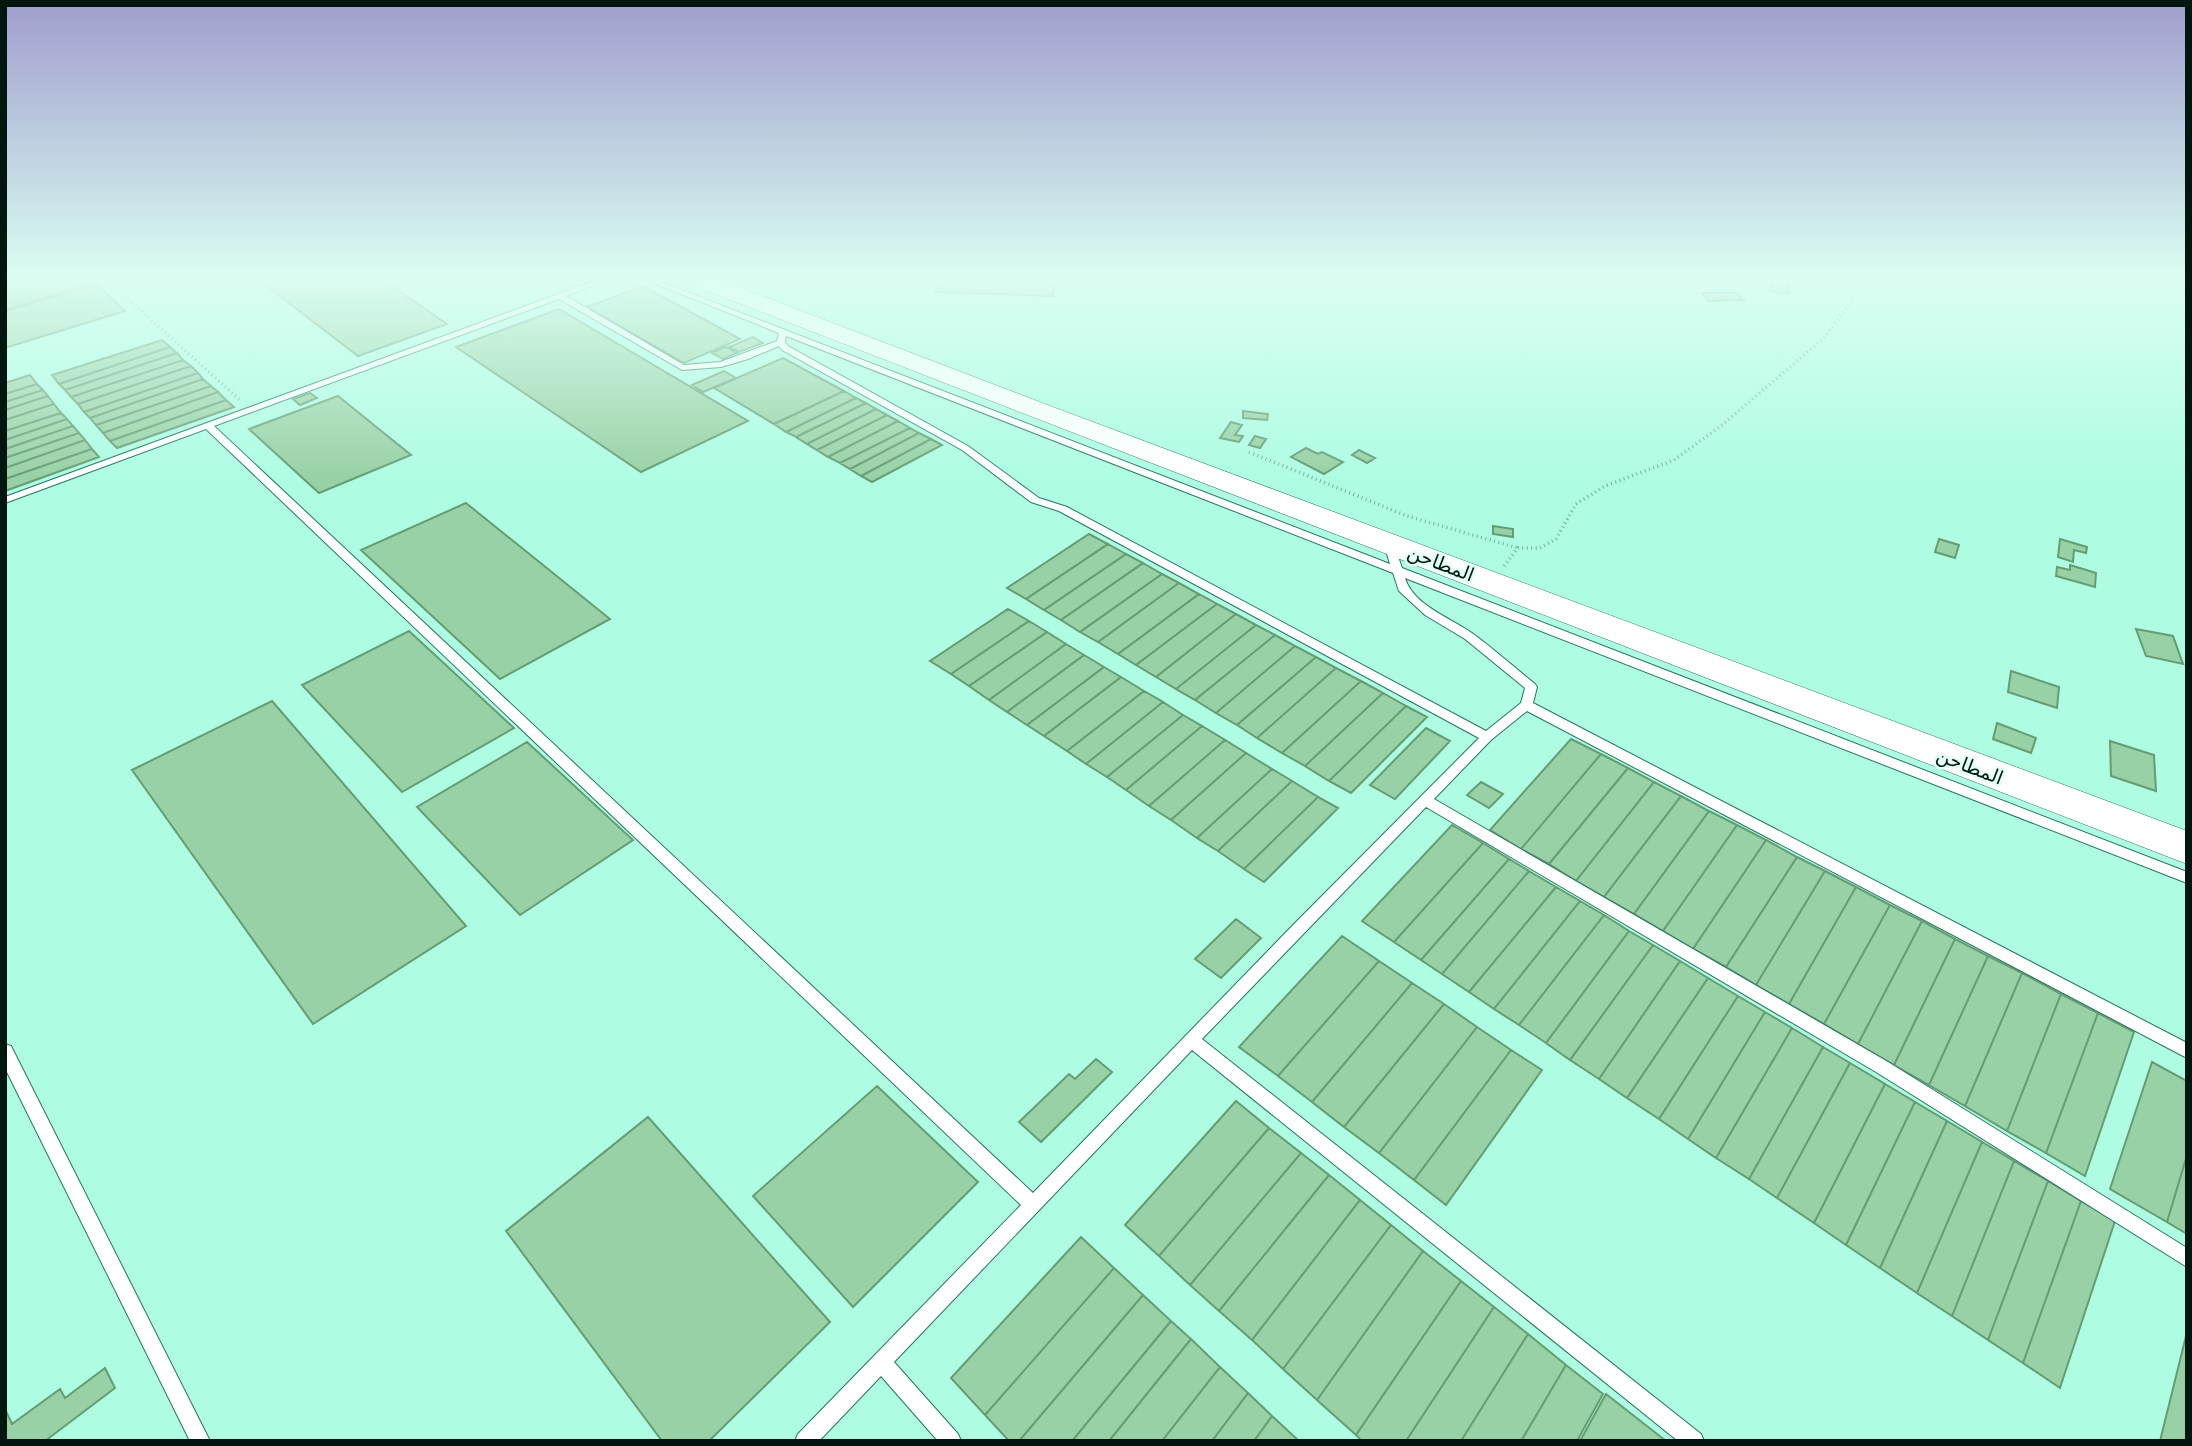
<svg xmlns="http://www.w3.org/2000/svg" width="2192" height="1446" font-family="'DejaVu Sans',Cairo,sans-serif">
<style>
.building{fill:#98d1a5;stroke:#659d73;stroke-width:2}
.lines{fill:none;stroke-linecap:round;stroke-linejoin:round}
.lane-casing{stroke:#247660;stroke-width:2}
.secondary-casing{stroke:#247660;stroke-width:1}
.path{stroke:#74af9c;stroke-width:3.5;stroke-dasharray:1 3.5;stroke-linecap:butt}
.lane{fill:#fff;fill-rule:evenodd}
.secondary{fill:#fff;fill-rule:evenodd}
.labels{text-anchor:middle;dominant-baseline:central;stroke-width:5;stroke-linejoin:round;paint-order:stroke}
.street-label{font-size:19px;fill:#00160f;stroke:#e1fff4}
</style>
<rect width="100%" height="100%" fill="#aefde3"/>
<!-- building -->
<path class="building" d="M5,278H90L96,283L5,310Z
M256,278H380L447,324L358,356Z
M940,278H1057L1053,296L935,292Z
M1771,282L1789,285L1788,294L1770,291Z
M96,284L125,311L5,348V311Z
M643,286L740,339L684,363L587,307Z
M1702,293H1737L1744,300L1709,301Z
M559,309L748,421L641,472L456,347Z
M753,337L763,343L739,352L729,347Z
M162,340L170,347L59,384L52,375Z
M170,347L177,353L65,390L59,384Z
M726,347L737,353L723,359L712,353Z
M177,353L183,360L71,397L65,390Z
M783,358L844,391L774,424L714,388Z
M183,360L191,366L78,404L71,397Z
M191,366L198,373L84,412L78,404Z
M724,371L736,378L703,392L692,385Z
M198,373L203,379L90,418L84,412Z
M30,375L37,384L5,394V383Z
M203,379L211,386L96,425L90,418Z
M37,384L43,390L5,402V394Z
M211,386L218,392L103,433L96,425Z
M43,390L48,396L5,410V402Z
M844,391L856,398L786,432L774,424Z
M218,392L226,400L110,441L103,433Z
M310,393L317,398L300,405L293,399Z
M48,396L54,404L5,420V410Z
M338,396L411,455L319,493L249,429Z
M856,398L866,403L796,437L786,432Z
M226,400L234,407L117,448L110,441Z
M866,403L876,409L807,444L796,437Z
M54,404L61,413L5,431V420Z
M876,409L887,415L817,450L807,444Z
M1243,411L1268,414L1267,420L1243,418Z
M61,413L67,419L5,440V431Z
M887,415L898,421L828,457L817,450Z
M67,419L73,426L5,449V440Z
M898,421L910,428L840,463L828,457Z
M1231,422L1242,425L1235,435L1243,436L1239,442L1220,438Z
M73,426L79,433L5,458V449Z
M910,428L919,433L850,469L840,463Z
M79,433L85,440L5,468V458Z
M919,433L931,439L861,476L850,469Z
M1255,436L1266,439L1260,448L1249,445Z
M931,439L942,445L872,482L861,476Z
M85,440L92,449L5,479V468Z
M1306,448L1318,454L1322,452L1343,462L1324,474L1291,457Z
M92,449L99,457L5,491V479Z
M1359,450L1375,458L1367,463L1352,455Z
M466,503L610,619L500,679L361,550Z
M1493,526L1513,529V537L1493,534Z
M1089,534L1108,544L1026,599L1007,588Z
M1939,539L1959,545L1955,558L1935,552Z
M2060,539L2087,547L2086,553L2074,550L2073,562L2058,557Z
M1108,544L1126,554L1044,610L1026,599Z
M1126,554L1143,563L1061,620L1044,610Z
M1143,563L1162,574L1080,632L1061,620Z
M2070,565L2096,573L2095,587L2056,576L2057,567L2070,570Z
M1162,574L1179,583L1098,642L1080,632Z
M1179,583L1199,594L1118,654L1098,642Z
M1199,594L1217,604L1136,665L1118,654Z
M1217,604L1236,614L1156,677L1136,665Z
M1008,609L1029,621L951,674L930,661Z
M1236,614L1256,625L1176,689L1156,677Z
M1029,621L1047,632L969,686L951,674Z
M1256,625L1275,635L1195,700L1176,689Z
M2136,629L2173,636L2183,664L2146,656Z
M409,631L514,728L402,792L302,685Z
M1047,632L1066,644L989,700L969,686Z
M1275,635L1295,646L1216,713L1195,700Z
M1066,644L1084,655L1007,712L989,700Z
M1295,646L1316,657L1237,725L1216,713Z
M1084,655L1104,667L1027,725L1007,712Z
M1316,657L1336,668L1257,738L1237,725Z
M1104,667L1121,677L1044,736L1027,725Z
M1336,668L1361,681L1282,753L1257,738Z
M2011,671L2059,687L2057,708L2008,692Z
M1121,677L1144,691L1067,751L1044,736Z
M1361,681L1383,693L1305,766L1282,753Z
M1144,691L1163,702L1086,764L1067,751Z
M1383,693L1406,706L1329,781L1305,766Z
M272,701L466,926L313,1024L132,770Z
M1163,702L1183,715L1107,777L1086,764Z
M1406,706L1427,717L1351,793L1329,781Z
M1183,715L1202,726L1126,790L1107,777Z
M1997,723L2036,738L2031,753L1993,739Z
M1202,726L1225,740L1149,806L1126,790Z
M1426,728L1450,741L1395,799L1370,785Z
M1571,739L1601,754L1521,849L1490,830Z
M1225,740L1246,753L1171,820L1149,806Z
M2110,741L2154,755L2156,791L2111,776Z
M527,742L633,840L520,915L417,807Z
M1246,753L1272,769L1197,838L1171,820Z
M1601,754L1628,768L1549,864L1521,849Z
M1628,768L1654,782L1576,881L1549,864Z
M1272,769L1292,781L1218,851L1197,838Z
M1292,781L1318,797L1244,869L1218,851Z
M1481,782L1503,794L1489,808L1467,795Z
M1654,782L1681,796L1604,897L1576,881Z
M1681,796L1709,811L1634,914L1604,897Z
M1318,797L1338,808L1264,882L1244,869Z
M1709,811L1737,825L1663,931L1634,914Z
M1452,825L1483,843L1394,942L1362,921Z
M1737,825L1766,840L1693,949L1663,931Z
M1766,840L1797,857L1726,967L1693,949Z
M1483,843L1509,859L1421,960L1394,942Z
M1797,857L1825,871L1756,985L1726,967Z
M1509,859L1529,871L1442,974L1421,960Z
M1529,871L1556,887L1469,992L1442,974Z
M1825,871L1856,887L1789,1004L1756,985Z
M1556,887L1580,901L1494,1009L1469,992Z
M1856,887L1890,905L1824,1024L1789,1004Z
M1580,901L1604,915L1519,1025L1494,1009Z
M1890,905L1922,921L1858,1044L1824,1024Z
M1604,915L1629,931L1546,1043L1519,1025Z
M1236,919L1261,938L1221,978L1195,959Z
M1922,921L1955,939L1894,1065L1858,1044Z
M1629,931L1653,945L1570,1060L1546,1043Z
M1342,936L1379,961L1278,1076L1239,1047Z
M1955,939L1988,956L1929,1085L1894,1065Z
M1653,945L1680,961L1599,1079L1570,1060Z
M1988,956L2022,973L1965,1106L1929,1085Z
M1379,961L1412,983L1312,1102L1278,1076Z
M1680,961L1708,978L1627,1098L1599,1079Z
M2022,973L2061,994L2007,1131L1965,1106Z
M1708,978L1738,996L1659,1119L1627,1098Z
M1412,983L1444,1004L1344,1127L1312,1102Z
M2061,994L2098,1013L2046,1153L2007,1131Z
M1738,996L1765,1012L1688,1139L1659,1119Z
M1444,1004L1477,1027L1379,1153L1344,1127Z
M1765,1012L1792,1028L1716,1158L1688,1139Z
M2098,1013L2134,1032L2085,1176L2046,1153Z
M1477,1027L1511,1050L1414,1180L1379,1153Z
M1792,1028L1823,1047L1749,1179L1716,1158Z
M1823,1047L1850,1063L1777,1198L1749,1179Z
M1511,1050L1542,1070L1446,1205L1414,1180Z
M1096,1059L1112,1072L1041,1142L1019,1122L1069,1074L1075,1079Z
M2152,1062L2187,1081V1155L2167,1222L2110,1189Z
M1850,1063L1885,1084L1814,1223L1777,1198Z
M1885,1084L1915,1102L1846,1245L1814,1223Z
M877,1086L978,1182L853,1307L753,1196Z
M1236,1101L1269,1128L1159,1256L1125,1225Z
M1915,1102L1947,1121L1880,1268L1846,1245Z
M648,1117L830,1322L709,1441H662L506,1231Z
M1947,1121L1982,1142L1917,1293L1880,1268Z
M1269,1128L1301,1153L1190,1285L1159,1256Z
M1982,1142L2014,1161L1952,1316L1917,1293Z
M1301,1153L1329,1175L1219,1311L1190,1285Z
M2187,1155V1234L2167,1222Z
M2014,1161L2048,1181L1988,1340L1952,1316Z
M1329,1175L1360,1200L1252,1340L1219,1311Z
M2048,1181L2081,1201L2023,1363L1988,1340Z
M1360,1200L1391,1225L1283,1369L1252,1340Z
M2081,1201L2115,1221L2060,1388L2023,1363Z
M1391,1225L1423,1251L1317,1400L1283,1369Z
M1081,1237L1114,1268L985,1415L951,1378Z
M1423,1251L1461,1281L1356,1435L1317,1400Z
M1114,1268L1143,1295L1019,1441H1009L985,1415Z
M1461,1281L1494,1307L1406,1441H1362L1356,1435Z
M1143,1295L1171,1321L1072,1441H1019Z
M1494,1307L1528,1334L1461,1441H1406Z
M1171,1321L1191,1339L1109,1441H1072Z
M2187,1332V1441H2160Z
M1528,1334L1566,1365L1521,1441H1461Z
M1191,1339L1220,1367L1162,1441H1109Z
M1566,1365L1603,1394L1577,1441H1521Z
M1220,1367L1248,1393L1212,1441H1162Z
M105,1368L115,1388L45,1441H5V1409L12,1424L60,1389L65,1398Z
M1248,1393L1272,1416L1254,1441H1212Z
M1606,1394L1666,1441H1580Z
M1272,1416L1299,1441H1254Z"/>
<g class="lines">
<!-- lane casing -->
<g class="lane-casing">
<path id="lane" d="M602,278H612L566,296L684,365L720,362L777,341L779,333L641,278H651L1390,564L1384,544L1385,542H1393L1402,568L2187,872V883L1405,578C1414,607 1453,618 1476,636C1496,651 1515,668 1535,684L1537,687L1533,703L2187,1043V1058L1527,711L1491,740L1434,799L1888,1062L2187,1248V1267L1876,1072L1426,807L1202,1039L1701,1434L1704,1441H1678L1192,1050L894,1362L958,1434L961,1441H938L881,1376L819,1441H795L798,1434L1021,1205L206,429L5,503V497ZM559,299L682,370L721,367L748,359L779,346L782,350L962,450L1031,502L1059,511L1479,738L1296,922L1033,1193L214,426ZM786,336L1393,573L1399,591L1425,615L1465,639L1525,688L1521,703L1486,731L1067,507L1039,498L968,446L788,346L785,342Z
M5,1044L11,1046L210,1441H190L5,1068Z"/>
</g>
<!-- secondary casing -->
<g class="secondary-casing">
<path id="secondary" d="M683,278H715L1045,404L2187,831V864L687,283Z"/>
</g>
<!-- path -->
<path class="path" d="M105,278L240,400
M1249,452L1407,516L1518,548
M1504,566L1518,548H1540L1556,539L1576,504L1605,486L1674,460L1722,425L1824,338L1853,299L1847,278"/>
<!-- lane -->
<use href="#lane" class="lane"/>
<!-- secondary -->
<use href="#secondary" class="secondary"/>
</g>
<!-- sky -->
<linearGradient id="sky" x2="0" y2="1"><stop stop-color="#9f9dcd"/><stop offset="0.58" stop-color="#dbfef2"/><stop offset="1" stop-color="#dbfef2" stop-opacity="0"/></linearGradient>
<rect width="2192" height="480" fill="url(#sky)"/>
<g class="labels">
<!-- street labels -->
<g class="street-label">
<text transform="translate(1441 563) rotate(21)">المطاحن</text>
<text transform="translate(1970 766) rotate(21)">المطاحن</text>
</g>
</g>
<!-- border -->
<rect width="2192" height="1446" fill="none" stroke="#00160f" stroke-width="14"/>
</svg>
